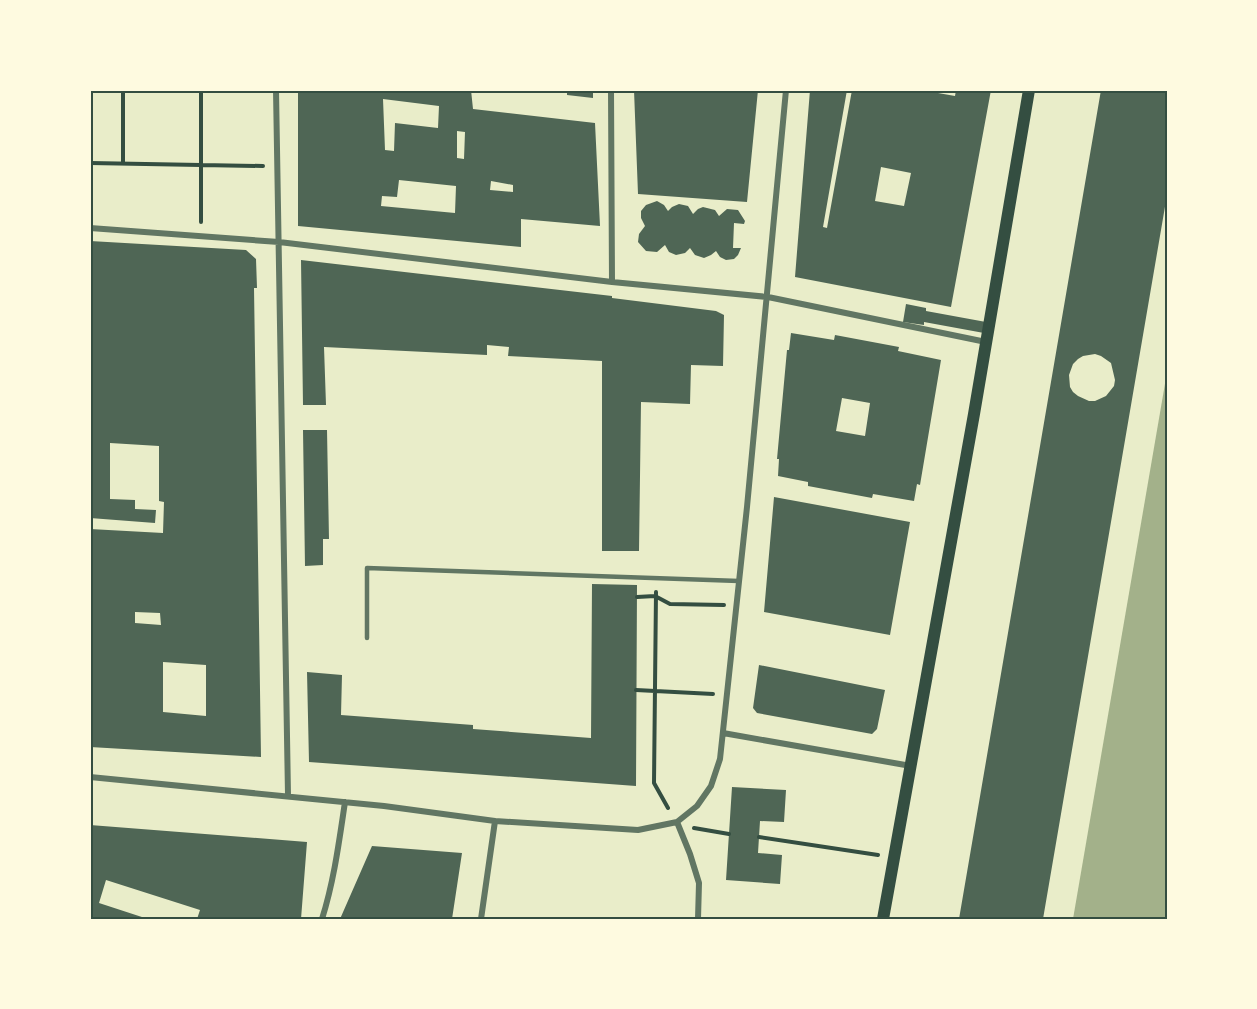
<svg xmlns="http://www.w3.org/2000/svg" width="1257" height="1009" font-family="'Public Sans',sans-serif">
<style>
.water{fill:#a3b18a}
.building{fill:#4f6655;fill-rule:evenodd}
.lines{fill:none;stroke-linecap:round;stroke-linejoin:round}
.path{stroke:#344e41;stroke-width:4}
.service{stroke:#617663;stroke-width:4.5}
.minor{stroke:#617663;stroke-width:6}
.secondary{stroke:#344e41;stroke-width:12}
.neatline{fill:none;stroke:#344e41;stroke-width:2}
</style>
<rect width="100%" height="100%" fill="#e9edc9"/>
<!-- water -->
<path class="water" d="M1167,372V919H1073Z"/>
<!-- building -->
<path class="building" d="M298,90H471L473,109L595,123L600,226L521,219V247L298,226ZM383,99L439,106L438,128L395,123L394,151L385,150ZM457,131L465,132L464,159L457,158ZM399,180L456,186L455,213L381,206L382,196L397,197ZM491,181L513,185V192L490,190Z
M567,90H593V98L567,95Z
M634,90H758L747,202L638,194Z
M810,90H847L823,227L827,228L852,90H921L955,96L956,90H991L951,307L795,277ZM881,167L911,173L904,206L875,201Z
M1101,90H1167V195L1043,919H959ZM1095,354L1101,356L1111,363L1115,380L1114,386L1106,396L1095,401H1089L1078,396L1073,392L1070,387L1069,375L1073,364L1078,359L1083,356Z
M657,201L664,205L668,211L672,207L679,204L688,206L693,214L698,209L703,207L715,210L719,216L727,209L738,210L745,221L744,224L734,223L733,248H741L738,255L734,259L726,260L720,257L716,251L711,255L704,258L695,255L690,248L685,253L676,255L669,252L665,245L657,252L646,251L638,242L639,234L645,226L641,218V211L646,205Z
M90,241L246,250L256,259L257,288H254L261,757L90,747V529L163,533L164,502L159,501V446L110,443V499L135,500V509L156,510L155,523L90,518ZM135,612L160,613L161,625L135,623ZM163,662L206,665V716L163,712Z
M301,260L612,296V298L716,311L724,315L723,366L691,365L690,404L641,402L639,551H602V361L508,356L509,347L487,345V355L324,347L326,405H303Z
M906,304L926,308V311L986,322L984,333L924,322V325L903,322Z
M791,333L834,340L835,335L899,347L898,351L941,360L920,485L917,484L914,501L873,494L872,498L808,486V482L778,476L779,459H777L787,350H789ZM842,398L870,403L865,436L836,431Z
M303,430H327L329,539H323V565L305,566Z
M774,497L910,522L890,635L764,612Z
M592,584L637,585L636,786L309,762L307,672L342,675L341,715L473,725V729L591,738Z
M759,665L885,690L877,729L872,734L757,713L753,708Z
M732,787L786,790L784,822L760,821L758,853L782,855L780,884L726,880Z
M90,825L307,842L301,919H197L200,910L106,880L99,903L148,919H90Z
M372,846L462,853L452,919H340Z"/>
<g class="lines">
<!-- path -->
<path class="path" d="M123,90V163
M90,163L263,166
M201,222V90
M656,592L654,783L668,808
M637,597L655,596L670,604L724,605
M636,690L713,694
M694,828L729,834
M759,837L878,855"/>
<!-- service -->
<path class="service" d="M367,638V568L739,581"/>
<!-- minor -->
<path class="minor" d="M276,90L288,795
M611,90L612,282
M90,228L279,242L612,282L768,297L986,342
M723,733L911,766
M90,777L384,806L495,821L638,830L677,822L697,806L711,786L720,759L747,507L786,90
M677,822L690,854L699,883L698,919
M322,919C334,881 339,842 345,802
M481,919L495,821"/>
<!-- secondary -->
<path class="secondary" d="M883,919L974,414L1029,90"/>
</g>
<!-- border -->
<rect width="1257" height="1009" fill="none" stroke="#fefae0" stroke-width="183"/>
<rect x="92" y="92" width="1074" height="826" class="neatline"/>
</svg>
